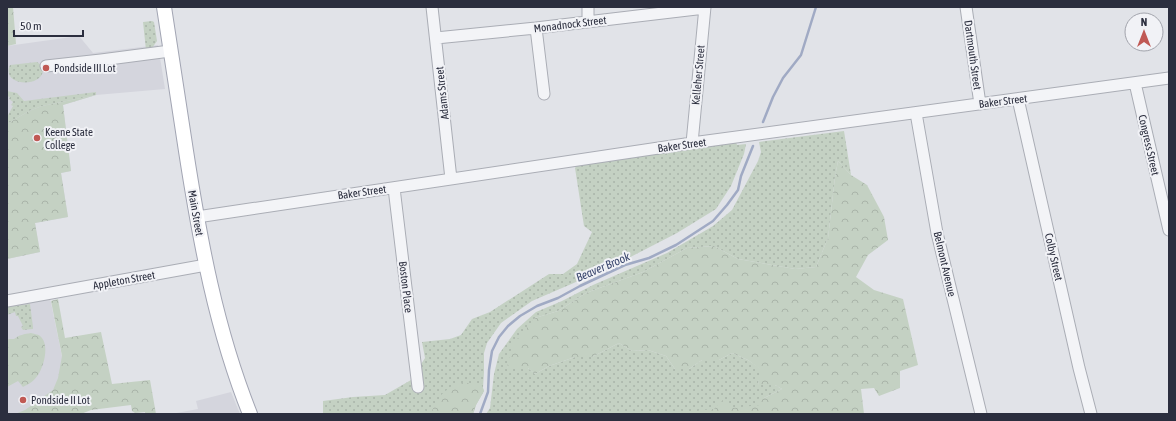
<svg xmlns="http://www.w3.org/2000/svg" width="1176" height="421" font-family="'Asap Condensed',sans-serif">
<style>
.built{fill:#d4d5dd}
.grass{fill:url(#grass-dots)}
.forest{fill:url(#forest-crowns)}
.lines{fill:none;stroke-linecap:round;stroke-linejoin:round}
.stream{stroke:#a0aac4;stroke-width:2.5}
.minor-casing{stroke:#aaadb5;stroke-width:13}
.major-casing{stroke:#a2a5b3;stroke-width:16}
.minor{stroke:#f3f4f7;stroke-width:11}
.major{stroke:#fff;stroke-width:14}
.poi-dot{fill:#c05954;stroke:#f1f2f6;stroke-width:1.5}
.labels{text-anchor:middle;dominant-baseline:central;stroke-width:4;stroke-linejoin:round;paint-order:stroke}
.street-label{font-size:11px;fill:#2b2e3e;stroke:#f1f2f6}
.poi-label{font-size:11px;fill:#2b2e3e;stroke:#f1f2f6;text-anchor:start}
.water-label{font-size:12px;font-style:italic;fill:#3a476e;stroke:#f1f2f6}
</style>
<defs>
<pattern id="grass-dots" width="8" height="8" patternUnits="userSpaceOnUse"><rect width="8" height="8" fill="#c4d1c3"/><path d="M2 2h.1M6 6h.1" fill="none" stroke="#a9b4a9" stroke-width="1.8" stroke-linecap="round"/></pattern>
<pattern id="forest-crowns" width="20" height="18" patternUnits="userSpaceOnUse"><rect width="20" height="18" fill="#c4d1c3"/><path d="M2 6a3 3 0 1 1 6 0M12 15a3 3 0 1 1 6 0" fill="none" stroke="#a9b4a9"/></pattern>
</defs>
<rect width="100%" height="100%" fill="#e1e3e8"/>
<!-- built -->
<path class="built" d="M79,36L93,53L158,45L165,89L96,95L63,105L71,171L61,173L68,217L35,223L40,252L7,259V46Z
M50,298L69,391L30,414H7V305Z
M231,392L240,414H171L198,409L196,401Z"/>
<!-- grass -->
<path class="grass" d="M152,21L154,22L157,41L152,48L146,50L143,22Z
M37,62C40,64 42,65 43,69C44,88 0,87 10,65Z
M7,91L17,93L24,101L96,92V95L42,106L29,111L7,124V117L13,106L11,105L13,102L9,99L10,97L7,96Z
M844,131L851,175L838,161L835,177L828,238L816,267L795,269L738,259L714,246L687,248L643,272L586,293L558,311L535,318L507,368H528L535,374L549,366L575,357H592L619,343L632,351L648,350L666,356L675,369H689L702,360H719L732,353L748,360L761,369L758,385H775L782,389L764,398L768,414H486L490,408L494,374L499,354L517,329L536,312L562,301L593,285L667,253L713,226L732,210L758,161L761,152L759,142Z
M736,142L737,145L746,144L744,154L731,186L716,209L677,233L613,266L532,301L501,323L487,343L484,353V372L483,388L484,391L476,405L473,414H323V401L353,397L385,395L411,380L425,358L422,342L450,339L461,335L472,319L490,312L549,274H563L577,264L592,232L584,226L575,168L577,165Z
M30,304L33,327V329L23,330L21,327L23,326L18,316H16L15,312L7,315V307Z"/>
<!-- forest -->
<path class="forest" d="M7,7H13L16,44L7,46Z
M96,95L63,105L71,171L61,173L68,217L35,223L40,252L7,259V124L29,111L42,106Z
M838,161L851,175L867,185L884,217L888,240L868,255L856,277L874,290L903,299L918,365L900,371V388L879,396L874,388L861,389L864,414H662L714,409L722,400L731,408L761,405L757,399L764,398L782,389L775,385H758L760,369L748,360L732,353L719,360H702L689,369H675L666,356L648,350L632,351L619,343L592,357H575L549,366L535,374L528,368H507L512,345L535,318L558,311L586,293L643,272L687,248L714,246L738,259L795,269L816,267L828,238L835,177Z
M58,299L65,338L101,332L112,384L150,380L156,414H145V412L135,413L132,411L131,405L91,410L81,414H15L25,410L53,390L58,378L62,356L51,301Z
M31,333C33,334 38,334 40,336C50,344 44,366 38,375C34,381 29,384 23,387L18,381L7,387V340L9,339H14C19,335 24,334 31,333Z
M455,383H481L484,391L476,405L473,414H422V410L431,412L442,394Z"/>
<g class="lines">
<!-- stream -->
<path class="stream" d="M763,122L773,97L783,78L801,55L816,7
M480,414L488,392L489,370L492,351L499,337L508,326L520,316L537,306L558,298L580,286L625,265L649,258L676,245L713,221L727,205L738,190L741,176L753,146"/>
<!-- minor casing -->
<g class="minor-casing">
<path id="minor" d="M432,7L451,179
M966,7L980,104
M588,22V7
M536,28L544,94
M436,38L536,28L705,8
M46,66L101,60L170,51
M1135,83L1169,230
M1018,99L1079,368L1091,414
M916,113L937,233L981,414
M692,143L705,7
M394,188L418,387
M197,217L692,143L1169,78
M7,301L206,265"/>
</g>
<!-- major casing -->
<g class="major-casing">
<path id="major" d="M164,7C171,55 179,103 186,151C200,241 216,329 250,414"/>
</g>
<!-- minor -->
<use href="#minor" class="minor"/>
<!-- major -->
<use href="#major" class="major"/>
</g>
<!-- markers -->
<g class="poi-dot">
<circle cx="46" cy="68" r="4"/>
<circle cx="37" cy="138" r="4"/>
<circle cx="23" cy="400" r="4"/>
</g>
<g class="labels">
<!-- street labels -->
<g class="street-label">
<text transform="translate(570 24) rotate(-7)">Monadnock Street</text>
<text transform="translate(973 55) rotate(82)">Dartmouth Street</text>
<text transform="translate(698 75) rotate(-85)">Kelleher Street</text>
<text transform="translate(442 93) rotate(-96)">Adams Street</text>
<text transform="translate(1003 101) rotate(-7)">Baker Street</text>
<text transform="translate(682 145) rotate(-8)">Baker Street</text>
<text transform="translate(1149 145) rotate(77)">Congress Street</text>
<text transform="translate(362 192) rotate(-8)">Baker Street</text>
<text transform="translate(196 213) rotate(80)">Main Street</text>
<text transform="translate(1054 257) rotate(77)">Colby Street</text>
<text transform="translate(945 264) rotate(77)">Belmont Avenue</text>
<text transform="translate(124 280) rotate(-10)">Appleton Street</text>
<text transform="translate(406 287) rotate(83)">Boston Place</text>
</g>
<!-- poi labels -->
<g class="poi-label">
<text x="54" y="68">Pondside III Lot</text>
<text x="45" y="132">Keene State<tspan x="45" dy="13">College</tspan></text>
<text x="31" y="400">Pondside II Lot</text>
</g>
<!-- water labels -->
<g class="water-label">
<text transform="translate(603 267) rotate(-23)">Beaver Brook</text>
</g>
</g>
<!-- border -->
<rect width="1176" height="421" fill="none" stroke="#2b2e3e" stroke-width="16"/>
<!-- north arrow -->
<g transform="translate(1144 32)"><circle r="19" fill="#f1f2f6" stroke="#a2a4ac"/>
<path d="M0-3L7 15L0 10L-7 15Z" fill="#c05954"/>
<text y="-6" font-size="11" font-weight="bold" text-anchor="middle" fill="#2b2e3e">N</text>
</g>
<!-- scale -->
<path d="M14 30v6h69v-6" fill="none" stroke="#2b2e3e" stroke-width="2"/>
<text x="20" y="30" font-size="12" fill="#2b2e3e" stroke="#f1f2f6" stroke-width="3" paint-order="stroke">50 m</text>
</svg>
